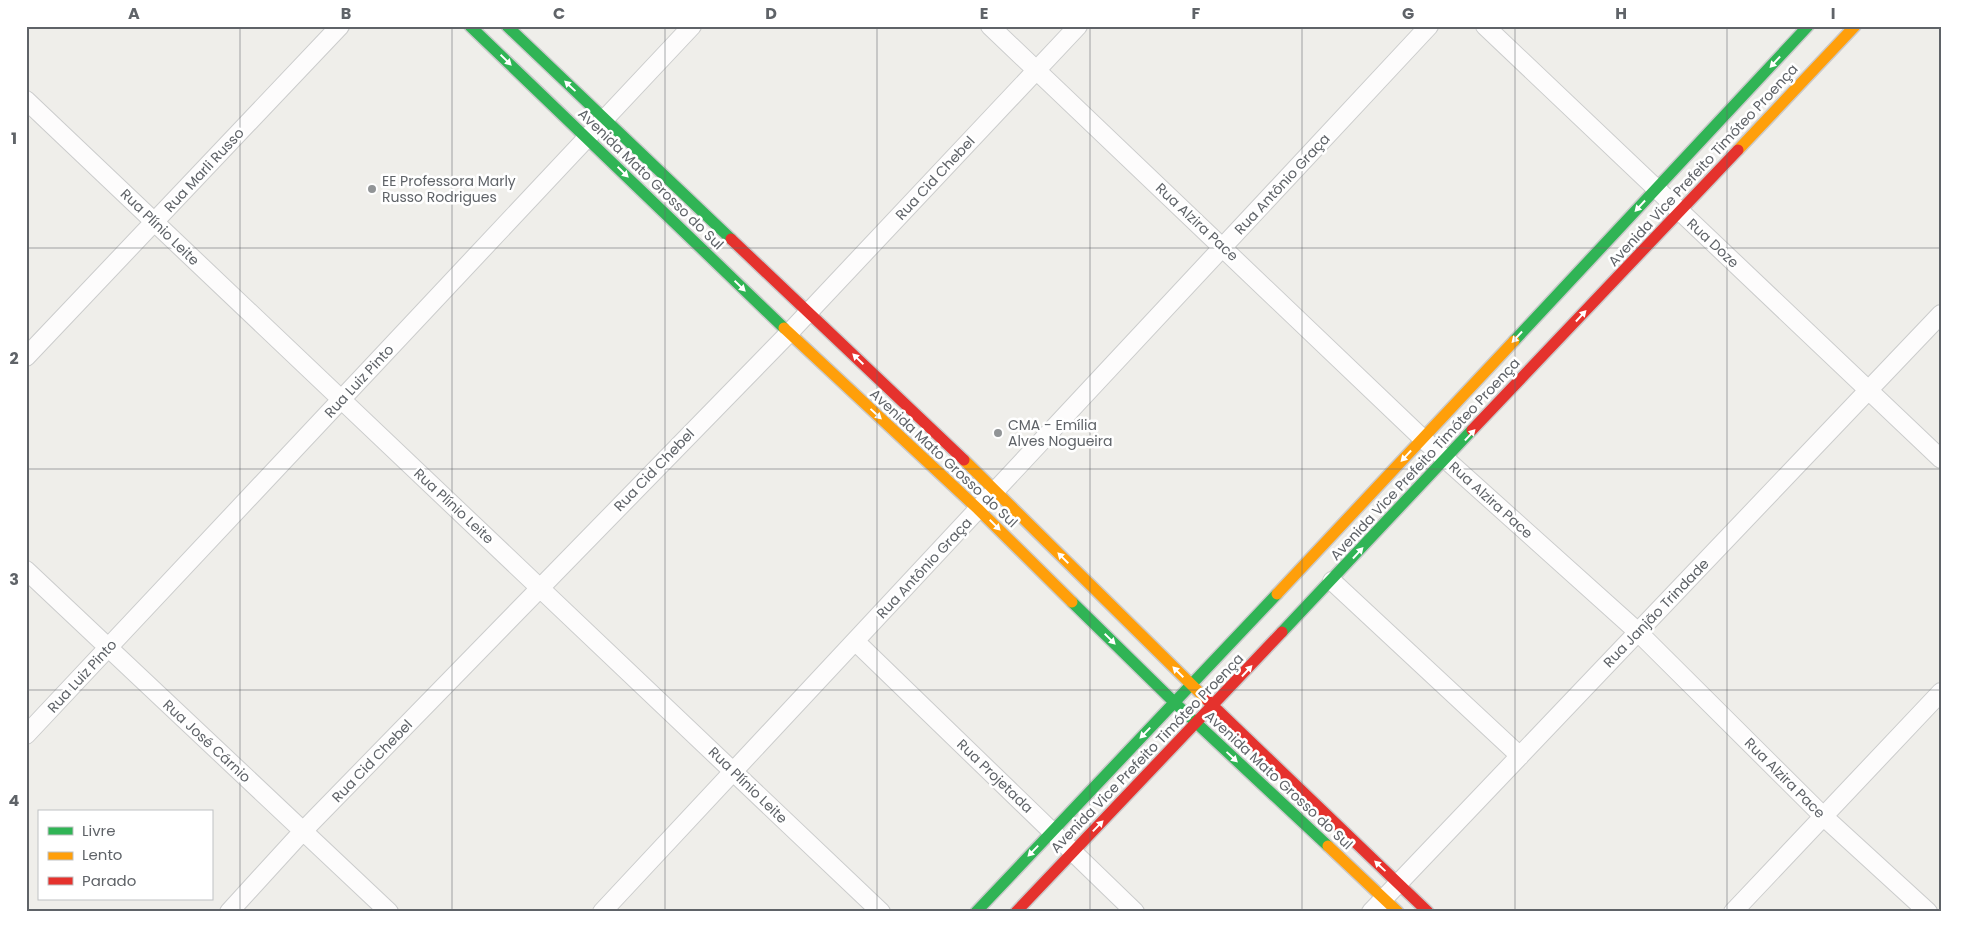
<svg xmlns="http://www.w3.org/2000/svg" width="1967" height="938" font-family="Poppins,sans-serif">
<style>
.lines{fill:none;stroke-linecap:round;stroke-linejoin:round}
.street-casing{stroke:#cbcccc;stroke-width:20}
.fast-casing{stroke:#cacacb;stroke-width:14}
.slow-casing{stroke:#cacacb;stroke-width:14}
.jam-casing{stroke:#cacacb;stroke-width:14}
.street{stroke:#fdfcfc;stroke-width:18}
.fast{stroke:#30b455;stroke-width:11}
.slow{stroke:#ff9f0a;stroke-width:11}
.jam{stroke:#e5322d;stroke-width:11}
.oneway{fill:#fff}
.grid{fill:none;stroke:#5f6368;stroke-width:1;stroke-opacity:0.55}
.poi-dot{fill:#919496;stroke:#fff;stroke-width:2}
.labels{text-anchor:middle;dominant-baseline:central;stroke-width:5;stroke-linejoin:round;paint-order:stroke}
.street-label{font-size:14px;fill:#5f6368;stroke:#fff}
.poi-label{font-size:14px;fill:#5f6368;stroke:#fff;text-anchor:start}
.neatline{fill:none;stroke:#5f6368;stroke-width:2}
.grid-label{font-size:16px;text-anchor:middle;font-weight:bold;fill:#5f6368}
</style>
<rect width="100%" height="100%" fill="#efeeea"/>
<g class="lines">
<!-- street casing -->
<g class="street-casing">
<path id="street" d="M990,26L1422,438L1638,632L1823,816L1928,912
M1485,26L1941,459
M26,100L881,912
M26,357L340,26
M26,570L389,912
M1332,581L1520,756
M855,641L1135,912
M26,735L692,26
M229,912L303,831L789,333L1078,26
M602,912L1429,26
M1371,912L1941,314
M1733,912L1941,692"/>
</g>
<!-- fast casing -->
<g class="fast-casing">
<path id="fast" d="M470,26L784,328
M507,26L731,239
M1514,341L1808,26
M1072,602L1175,703L1328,846
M1282,632L1472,430
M976,912L1277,594"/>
</g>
<!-- slow casing -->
<g class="slow-casing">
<path id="slow" d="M1738,150L1855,26
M784,328L978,509L1072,602
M964,460L1207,700
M1277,594L1514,341
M1328,846L1398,912"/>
</g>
<!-- jam casing -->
<g class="jam-casing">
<path id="jam" d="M731,239L964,460
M1472,430L1738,150
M1207,700L1428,912
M1016,912L1282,632"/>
</g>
<!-- street -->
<use href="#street" class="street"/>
<!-- fast -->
<use href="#fast" class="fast"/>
<!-- slow -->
<use href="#slow" class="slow"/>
<!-- jam -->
<use href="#jam" class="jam"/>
</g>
<!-- one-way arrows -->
<defs><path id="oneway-solid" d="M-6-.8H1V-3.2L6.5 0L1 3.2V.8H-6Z" transform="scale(1.25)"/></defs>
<g class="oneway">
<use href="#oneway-solid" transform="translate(506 60) rotate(44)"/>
<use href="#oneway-solid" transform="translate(1775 62) rotate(133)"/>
<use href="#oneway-solid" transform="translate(570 86) rotate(-137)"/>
<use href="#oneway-solid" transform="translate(623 172) rotate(44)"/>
<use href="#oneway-solid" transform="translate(1640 206) rotate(133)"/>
<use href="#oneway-solid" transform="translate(740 286) rotate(44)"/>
<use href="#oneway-solid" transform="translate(1581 316) rotate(-47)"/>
<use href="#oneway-solid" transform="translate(1517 337) rotate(133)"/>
<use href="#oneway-solid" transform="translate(858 359) rotate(-136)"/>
<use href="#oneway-solid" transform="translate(876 414) rotate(43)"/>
<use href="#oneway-solid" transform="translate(1470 435) rotate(-47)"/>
<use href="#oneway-solid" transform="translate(1406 456) rotate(133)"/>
<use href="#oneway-solid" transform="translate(995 525) rotate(45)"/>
<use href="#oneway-solid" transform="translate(1358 553) rotate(-47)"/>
<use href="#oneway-solid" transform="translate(1063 558) rotate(-135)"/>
<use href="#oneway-solid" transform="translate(1110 639) rotate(45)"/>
<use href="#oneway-solid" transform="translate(1247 671) rotate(-47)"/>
<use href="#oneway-solid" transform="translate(1178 672) rotate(-135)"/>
<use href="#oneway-solid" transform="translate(1145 733) rotate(134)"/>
<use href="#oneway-solid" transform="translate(1232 757) rotate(43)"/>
<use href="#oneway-solid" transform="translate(1098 826) rotate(-46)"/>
<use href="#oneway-solid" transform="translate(1033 851) rotate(134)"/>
<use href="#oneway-solid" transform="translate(1380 866) rotate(-137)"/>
</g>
<!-- grid -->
<path class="grid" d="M240,26V912M452,26V912M665,26V912M877,26V912M1090,26V912M1302,26V912M1515,26V912M1727,26V912M26,248H1941M26,469H1941M26,690H1941"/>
<!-- markers -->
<g class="poi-dot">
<circle cx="372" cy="189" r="5"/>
<circle cx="998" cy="433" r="5"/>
</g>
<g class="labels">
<!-- street labels -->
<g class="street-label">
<text transform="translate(1703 165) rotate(-47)">Avenida Vice Prefeito Timóteo Proença</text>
<text transform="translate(204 170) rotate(-47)">Rua Marli Russo</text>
<text transform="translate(935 178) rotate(-47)">Rua Cid Chebel</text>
<text transform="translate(651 179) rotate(44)">Avenida Mato Grosso do Sul</text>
<text transform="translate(1282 184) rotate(-47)">Rua Antônio Graça</text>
<text transform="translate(1197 222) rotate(43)">Rua Alzira Pace</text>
<text transform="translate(160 227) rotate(44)">Rua Plínio Leite</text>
<text transform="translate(1713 243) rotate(43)">Rua Doze</text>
<text transform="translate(359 381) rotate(-47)">Rua Luiz Pinto</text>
<text transform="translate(944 458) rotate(43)">Avenida Mato Grosso do Sul</text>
<text transform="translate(1425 459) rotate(-47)">Avenida Vice Prefeito Timóteo Proença</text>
<text transform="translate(654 470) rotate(-46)">Rua Cid Chebel</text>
<text transform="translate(1491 500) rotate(42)">Rua Alzira Pace</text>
<text transform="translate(454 506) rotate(43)">Rua Plínio Leite</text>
<text transform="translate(924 568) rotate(-47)">Rua Antônio Graça</text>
<text transform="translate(1656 613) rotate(-46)">Rua Janjão Trindade</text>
<text transform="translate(82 676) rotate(-47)">Rua Luiz Pinto</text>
<text transform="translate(207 741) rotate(43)">Rua José Cárnio</text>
<text transform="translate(1147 753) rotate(-46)">Avenida Vice Prefeito Timóteo Proença</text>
<text transform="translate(372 761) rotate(-46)">Rua Cid Chebel</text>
<text transform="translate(995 776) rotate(44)">Rua Projetada</text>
<text transform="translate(1785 778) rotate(45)">Rua Alzira Pace</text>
<text transform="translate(1279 780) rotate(43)">Avenida Mato Grosso do Sul</text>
<text transform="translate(748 785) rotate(44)">Rua Plínio Leite</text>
</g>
<!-- poi labels -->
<g class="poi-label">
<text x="382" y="181">EE Professora Marly<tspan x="382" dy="16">Russo Rodrigues</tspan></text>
<text x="1008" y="425">CMA - Emília<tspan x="1008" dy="16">Alves Nogueira</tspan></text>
</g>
</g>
<!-- border -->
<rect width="1967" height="938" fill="none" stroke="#ffffff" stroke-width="55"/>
<!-- legend -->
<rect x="38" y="810" width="175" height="90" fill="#ffffff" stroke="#bfc1c3"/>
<rect x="48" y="827" width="25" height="8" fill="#30b455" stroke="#bfc1c3"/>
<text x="82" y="836" font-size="15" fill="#5f6368">Livre</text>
<rect x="48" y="852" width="25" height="8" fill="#ff9f0a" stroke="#bfc1c3"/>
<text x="82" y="860" font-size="15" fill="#5f6368">Lento</text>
<rect x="48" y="877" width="25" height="8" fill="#e5322d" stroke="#bfc1c3"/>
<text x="82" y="886" font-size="15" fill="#5f6368">Parado</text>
<rect x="28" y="28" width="1912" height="882" class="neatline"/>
<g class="grid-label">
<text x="134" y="19">A</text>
<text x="346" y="19">B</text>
<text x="559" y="19">C</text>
<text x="771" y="19">D</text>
<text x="984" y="19">E</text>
<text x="1196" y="19">F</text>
<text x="1408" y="19">G</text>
<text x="1621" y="19">H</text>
<text x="1833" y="19">I</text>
<text x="14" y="144">1</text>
<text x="14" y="364">2</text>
<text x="14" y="585">3</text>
<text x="14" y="806">4</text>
</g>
</svg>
